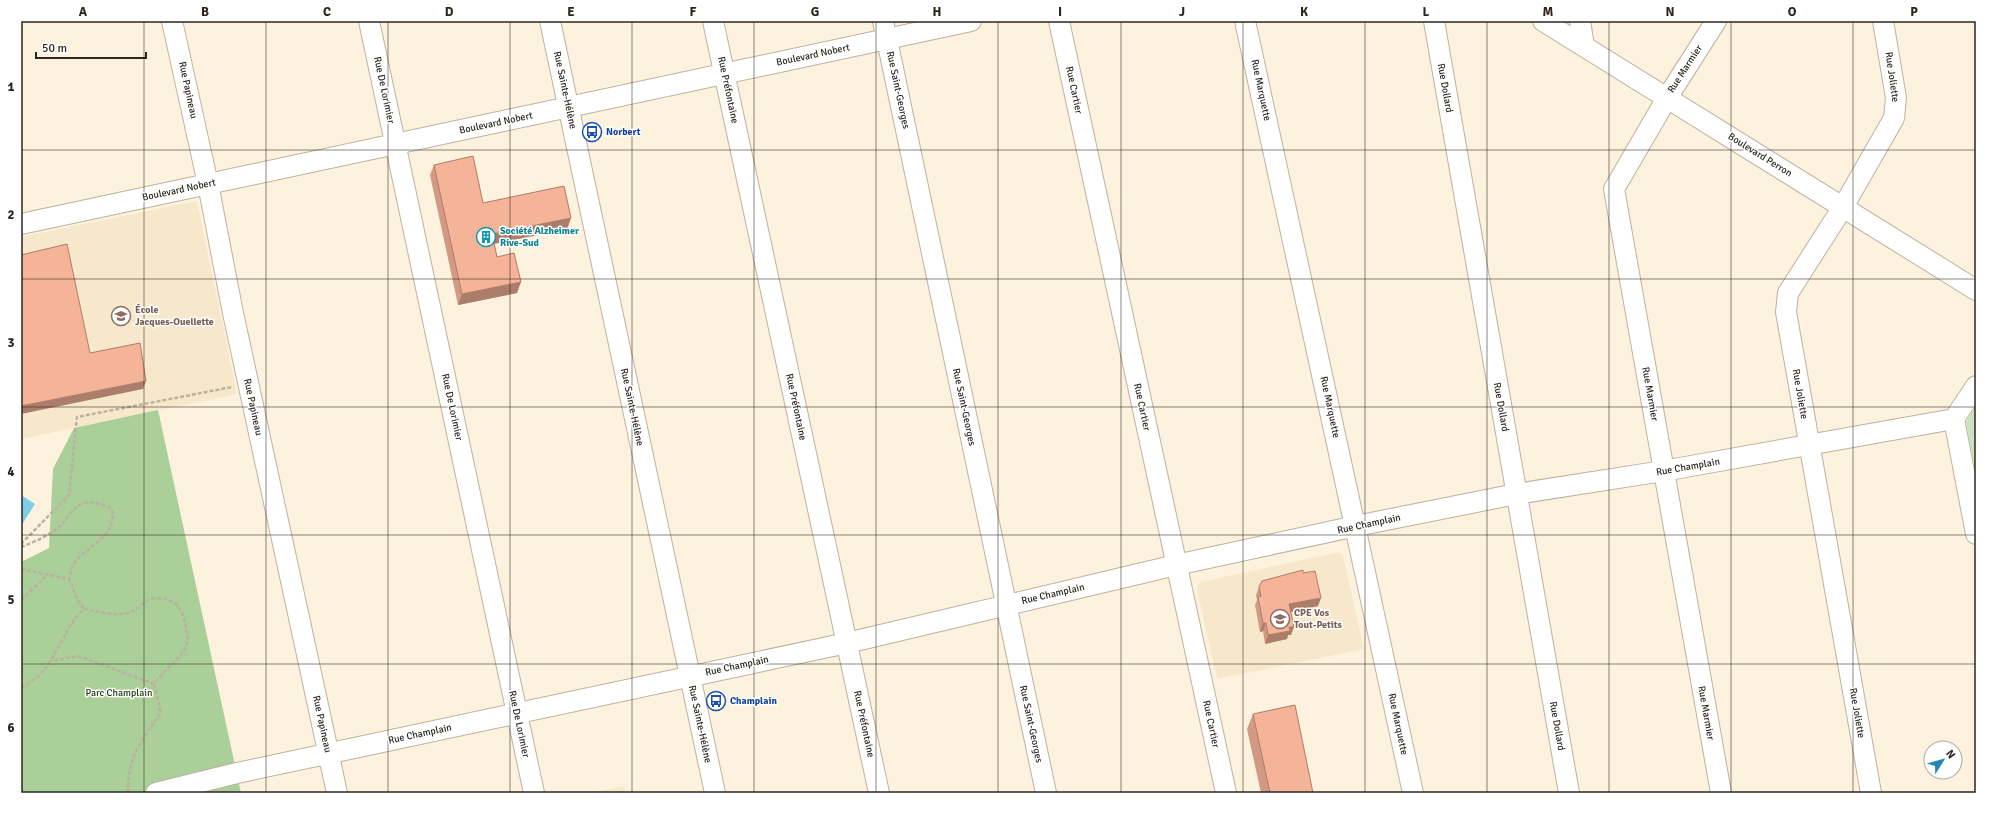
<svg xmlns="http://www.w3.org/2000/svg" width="1997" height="814" font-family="Signika,sans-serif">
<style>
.built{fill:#f7e8cc}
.green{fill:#cae2bf}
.forest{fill:#aacf98}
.water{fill:#7ecfe5}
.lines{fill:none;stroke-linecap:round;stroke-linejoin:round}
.minor-casing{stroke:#bcb29e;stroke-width:22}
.path{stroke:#bab2a1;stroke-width:2.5;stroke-dasharray:4 2;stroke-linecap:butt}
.minor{stroke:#fff;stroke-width:20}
.wall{fill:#d39a83}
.shaded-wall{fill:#ac7d6a}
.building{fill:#f5b398;stroke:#ac7d6a}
.grid{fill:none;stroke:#2b271f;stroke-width:1;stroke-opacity:0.55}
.labels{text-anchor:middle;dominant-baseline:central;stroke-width:3;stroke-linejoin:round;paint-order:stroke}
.street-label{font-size:10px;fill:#2b271f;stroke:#fff}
.transit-label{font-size:10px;font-weight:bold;fill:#164399;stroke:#fff;text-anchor:start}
.culture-label{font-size:10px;font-weight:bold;fill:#0d838f;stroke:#fff;text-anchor:start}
.education-label{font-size:10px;font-weight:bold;fill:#785e54;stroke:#fff;text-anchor:start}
.park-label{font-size:10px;fill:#1a320b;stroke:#fff}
.neatline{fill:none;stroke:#2b271f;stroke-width:1.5}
.grid-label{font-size:13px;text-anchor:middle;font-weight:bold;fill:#2b271f}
</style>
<rect width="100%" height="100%" fill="#fdf2dd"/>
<!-- built -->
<path class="built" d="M197,201L237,394L21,439V237Z
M1335,553H1340L1343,556L1364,649L1217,679L1197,589L1198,584L1201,582Z
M624,786L625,793H590Z"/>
<!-- green -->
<path class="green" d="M1976,406V475L1966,422Z"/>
<!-- forest -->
<path class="forest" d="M158,410L241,793H21V562L49,548L53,469L74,428Z"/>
<!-- water -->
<path class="water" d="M21,495L35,504L23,523L21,522Z"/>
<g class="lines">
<!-- minor casing -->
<g class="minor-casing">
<path id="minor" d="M172,21L208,184L233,313L337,793
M369,21L534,793
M550,21L715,793
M713,21L879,793
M883,21L1046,793
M1059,21L1226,793
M1245,21L1413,793
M1434,21L1569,793
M1543,21L1976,290
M1580,21L1584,46
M1716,21L1667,98L1614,189L1721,793
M21,224L971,21
M1976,386L1954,419L1976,534
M156,793L237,773L847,643L1176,565L1356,526L1516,494L1663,471L1954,419
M1871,793L1786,312L1788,293L1843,207L1894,118L1896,98L1883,21"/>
</g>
<!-- path -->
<path class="path" d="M21,544L69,495L77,417L232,387
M21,547C34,542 48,536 59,527C65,522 68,516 73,510C86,498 99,502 112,509C118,540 83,545 72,567C71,570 70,575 69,579
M21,569L69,579L78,601L84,609
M21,600L48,574
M21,687C56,674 59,631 84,609C101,612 120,618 135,610C140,607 145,601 150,599C157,597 170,599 176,604C184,611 190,638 186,647C178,662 164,670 154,684L79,656L51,661
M128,793C128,756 140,742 161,713L154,684"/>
<!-- minor -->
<use href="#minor" class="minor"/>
</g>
<!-- wall -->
<path class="wall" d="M434,165L483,203L571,218L567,229L494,244L497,257L517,293L458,305L430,175Z
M1303,573L1318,606L1291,612V635H1288L1287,639L1265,644L1263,631L1260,632L1255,605L1257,600L1256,595L1259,587Z
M1253,714L1313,793H1261L1247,729Z"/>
<!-- shaded-wall -->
<path class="shaded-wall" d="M571,218L567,229L488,245L492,234Z
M521,282L517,293L458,305L462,294Z
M146,381L143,389L21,414V406Z
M1321,598L1318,606L1286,613L1289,604Z
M1263,623H1266L1263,631L1260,632Z
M1289,627H1294L1291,635H1288L1287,639L1265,644L1268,635Z"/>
<!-- building -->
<path class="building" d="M473,156L483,203L564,186L571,218L492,234L497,257L514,253L521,282L462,294L434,165Z
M67,244L90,353L140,343L146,381L21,406V255Z
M1303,570V573L1315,571L1321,598L1289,604L1294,627H1289L1290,631L1268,635L1266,623H1263L1258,597L1261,596L1259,587L1262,581Z
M1295,705L1313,793H1270L1253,714Z"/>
<!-- grid -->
<path class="grid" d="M144,21V793M266,21V793M388,21V793M510,21V793M632,21V793M754,21V793M876,21V793M998,21V793M1121,21V793M1243,21V793M1365,21V793M1487,21V793M1609,21V793M1731,21V793M1853,21V793M21,150H1976M21,279H1976M21,407H1976M21,535H1976M21,664H1976"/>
<!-- icons -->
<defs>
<g id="bus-ring" transform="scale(1)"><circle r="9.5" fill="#fff" stroke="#1a4fb4" stroke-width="1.5"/><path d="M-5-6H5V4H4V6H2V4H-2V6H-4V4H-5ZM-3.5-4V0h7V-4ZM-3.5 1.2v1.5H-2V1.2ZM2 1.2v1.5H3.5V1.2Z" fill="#1a4fb4"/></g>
<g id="building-ring" transform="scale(1)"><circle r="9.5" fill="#fff" stroke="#0f9aa8" stroke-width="1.5"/><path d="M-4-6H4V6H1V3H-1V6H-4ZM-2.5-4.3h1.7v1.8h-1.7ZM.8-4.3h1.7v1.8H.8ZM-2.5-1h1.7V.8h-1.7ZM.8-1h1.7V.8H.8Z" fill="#0f9aa8"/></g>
<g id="school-ring" transform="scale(1)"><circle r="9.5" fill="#fff" stroke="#8d6e63" stroke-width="1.5"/><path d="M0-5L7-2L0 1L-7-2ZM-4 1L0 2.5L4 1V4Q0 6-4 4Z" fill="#8d6e63"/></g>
</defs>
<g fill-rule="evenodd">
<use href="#bus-ring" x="592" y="132"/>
<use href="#building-ring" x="486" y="237"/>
<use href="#school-ring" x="121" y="316"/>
<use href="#school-ring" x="1280" y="619"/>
<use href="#bus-ring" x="716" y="701"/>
</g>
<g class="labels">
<!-- street labels -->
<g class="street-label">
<text transform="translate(813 55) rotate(-12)">Boulevard Nobert</text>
<text transform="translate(1685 69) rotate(-57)">Rue Marmier</text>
<text transform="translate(1892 77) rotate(82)">Rue Joliette</text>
<text transform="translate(1445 88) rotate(80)">Rue Dollard</text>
<text transform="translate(188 90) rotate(78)">Rue Papineau</text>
<text transform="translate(384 90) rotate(78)">Rue De Lorimier</text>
<text transform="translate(565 90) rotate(78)">Rue Sainte-Hélène</text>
<text transform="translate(728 90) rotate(78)">Rue Préfontaine</text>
<text transform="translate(898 90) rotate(78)">Rue Saint-Georges</text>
<text transform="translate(1074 90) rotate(78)">Rue Cartier</text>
<text transform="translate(1261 90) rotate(78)">Rue Marquette</text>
<text transform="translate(496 123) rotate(-12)">Boulevard Nobert</text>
<text transform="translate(1760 155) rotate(32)">Boulevard Perron</text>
<text transform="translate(179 190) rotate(-12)">Boulevard Nobert</text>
<text transform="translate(1650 394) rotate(80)">Rue Marmier</text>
<text transform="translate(1800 394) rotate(80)">Rue Joliette</text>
<text transform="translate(253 407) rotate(78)">Rue Papineau</text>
<text transform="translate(452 407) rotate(78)">Rue De Lorimier</text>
<text transform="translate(632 407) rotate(78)">Rue Sainte-Hélène</text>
<text transform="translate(796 407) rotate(78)">Rue Préfontaine</text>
<text transform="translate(964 407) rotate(78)">Rue Saint-Georges</text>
<text transform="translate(1142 407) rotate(78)">Rue Cartier</text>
<text transform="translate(1330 407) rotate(78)">Rue Marquette</text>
<text transform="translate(1501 407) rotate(80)">Rue Dollard</text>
<text transform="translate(1688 467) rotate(-10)">Rue Champlain</text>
<text transform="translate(1369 524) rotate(-12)">Rue Champlain</text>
<text transform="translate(1053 594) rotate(-13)">Rue Champlain</text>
<text transform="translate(737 666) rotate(-12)">Rue Champlain</text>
<text transform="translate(1706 713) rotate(80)">Rue Marmier</text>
<text transform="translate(1857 713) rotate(80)">Rue Joliette</text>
<text transform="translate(322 724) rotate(78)">Rue Papineau</text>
<text transform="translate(519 724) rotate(78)">Rue De Lorimier</text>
<text transform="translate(700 724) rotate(78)">Rue Sainte-Hélène</text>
<text transform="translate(864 724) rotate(78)">Rue Préfontaine</text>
<text transform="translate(1031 724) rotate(78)">Rue Saint-Georges</text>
<text transform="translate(1211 724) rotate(78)">Rue Cartier</text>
<text transform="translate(1398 724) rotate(78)">Rue Marquette</text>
<text transform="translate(1557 726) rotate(80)">Rue Dollard</text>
<text transform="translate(420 734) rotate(-12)">Rue Champlain</text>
</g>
<!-- transit labels -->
<g class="transit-label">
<text x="606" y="132">Norbert</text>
<text x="730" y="701">Champlain</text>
</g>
<!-- culture labels -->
<g class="culture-label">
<text x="500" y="231">Société Alzheimer<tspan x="500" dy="12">Rive-Sud</tspan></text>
</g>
<!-- education labels -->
<g class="education-label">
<text x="135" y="310">École<tspan x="135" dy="12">Jacques-Ouellette</tspan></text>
<text x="1294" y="613">CPE Vos<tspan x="1294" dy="12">Tout-Petits</tspan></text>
</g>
<!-- park labels -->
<g class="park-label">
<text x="119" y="693">Parc Champlain</text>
</g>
</g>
<!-- border -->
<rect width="1997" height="814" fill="none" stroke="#ffffff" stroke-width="44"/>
<!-- north arrow -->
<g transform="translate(1943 760) rotate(53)"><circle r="19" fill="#ffffff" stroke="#aaa9a5"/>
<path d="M0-3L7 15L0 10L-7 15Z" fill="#2488b2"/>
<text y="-6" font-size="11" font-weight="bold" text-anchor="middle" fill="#2b271f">N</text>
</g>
<!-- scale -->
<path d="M36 52v6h110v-6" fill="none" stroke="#2b271f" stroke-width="2"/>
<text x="42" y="52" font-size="12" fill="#2b271f" stroke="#ffffff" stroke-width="3" paint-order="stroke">50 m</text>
<rect x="22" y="22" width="1953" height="770" class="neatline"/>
<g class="grid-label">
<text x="83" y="16">A</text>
<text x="205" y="16">B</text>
<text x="327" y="16">C</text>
<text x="449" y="16">D</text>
<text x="571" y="16">E</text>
<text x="693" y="16">F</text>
<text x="815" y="16">G</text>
<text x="937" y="16">H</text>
<text x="1060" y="16">I</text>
<text x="1182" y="16">J</text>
<text x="1304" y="16">K</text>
<text x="1426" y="16">L</text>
<text x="1548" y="16">M</text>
<text x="1670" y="16">N</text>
<text x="1792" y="16">O</text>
<text x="1914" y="16">P</text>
<text x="11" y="91">1</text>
<text x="11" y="219">2</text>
<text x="11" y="347">3</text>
<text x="11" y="476">4</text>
<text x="11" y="604">5</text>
<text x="11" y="732">6</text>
</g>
</svg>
